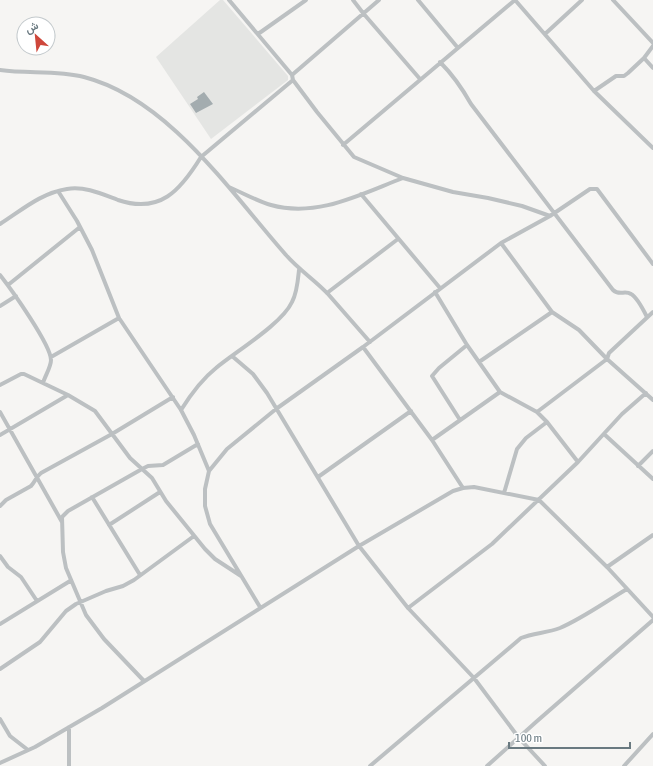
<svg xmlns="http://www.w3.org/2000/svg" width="653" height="766" font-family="'Asap Condensed',Vazirmatn,sans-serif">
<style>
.built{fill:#e4e5e3}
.building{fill:#a3acaf}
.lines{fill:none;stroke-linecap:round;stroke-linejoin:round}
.street{stroke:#bcc0c2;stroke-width:4}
</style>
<rect width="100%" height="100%" fill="#f6f5f3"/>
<!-- built -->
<path class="built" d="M220,0H223L288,76V80L211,139L156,57Z"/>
<!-- building -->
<path class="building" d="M204,92L213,104L196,113L190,104L198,99L197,97Z"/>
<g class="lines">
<!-- street -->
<path class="street" d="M229,0L292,75L293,80L317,112L354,157L403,178L453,192L488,198L522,206L550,216
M353,0L363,13L420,79
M418,0L458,48
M515,0L594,91L653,148
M613,0L653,43
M258,34L306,0
M545,34L582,0
M644,58L653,68
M440,62C453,75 462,88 471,104L613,290C619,296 625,290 631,294C637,297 644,311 647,317
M0,70C28,74 57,70 84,77C169,99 231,193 286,255C299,270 315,280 328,294C342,310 356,326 370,342
M292,75L379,0
M594,91L616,76H624L628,73L644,58L653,46
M343,145L515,0
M229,187C243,193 257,201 271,205C317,218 361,194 403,178
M58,191L77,221L92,250L119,318L181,410L194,435L209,471
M361,194L440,288
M0,224C22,210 41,193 67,189C85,186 102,194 118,200C160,214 180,191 201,157L293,80
M501,243L552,312L579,330L607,359L653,400
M0,275C11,289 51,345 51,360C51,367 45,376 43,383
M8,285L80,227
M435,292L467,345L500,392L537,412L547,422L578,462
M327,293L398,239
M0,306L16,296
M363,347L432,440L463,488
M232,356L253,374L267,393L359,546L408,608L474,678L519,738L545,766
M51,357L119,318
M479,362L552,312
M0,385L21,374H24L68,395L95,411L130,458L152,478L166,501L205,549L215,559L241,576
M181,410C191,394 201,380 216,368C235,352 282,324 292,302C297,293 298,280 299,270
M0,412L62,522
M537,412L607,359L609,353L653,312
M460,420L432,376L439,368L467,345
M604,434L653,479
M0,435L68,395
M432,440L500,392
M638,466L653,451
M318,477L411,411
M504,493L517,449L526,438L547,422
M92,497L140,575
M0,506L6,500L31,486C35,482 36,477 41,473L112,434L173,397
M109,525L160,492
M0,556L8,567L21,577L37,601
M607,567L653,535
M260,607L210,524L205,506V489L209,471L227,449L276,409L363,347L501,243L550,216L590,189H597L653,264
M408,608L492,544L578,462L622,414L646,393
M0,624L70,581
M0,669L40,642L66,611L76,604L106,591L123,586L134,580L194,536
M144,681L104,639L86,615L66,568L63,552L62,517L68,511L142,469L148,466L163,465L198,444
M0,719L10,736L28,750
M0,763L35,747L102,708L359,546L453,491L463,488L474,487L539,500L607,567L653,617
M69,766V727
M370,766L521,638C533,633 547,633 560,628C583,618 605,602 627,589
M487,766L536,722L653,620
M624,766L653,734"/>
</g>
<!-- north arrow -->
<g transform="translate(36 36) rotate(333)"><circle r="19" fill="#ffffff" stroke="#c3c9cc"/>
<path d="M0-3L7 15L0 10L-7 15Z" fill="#ce473b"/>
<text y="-6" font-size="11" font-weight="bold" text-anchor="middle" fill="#697980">ش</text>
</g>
<!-- scale -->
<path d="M509 742v6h121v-6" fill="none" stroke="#697980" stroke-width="2"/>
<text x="515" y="742" font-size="12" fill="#697980" stroke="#ffffff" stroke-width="3" paint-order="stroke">100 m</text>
</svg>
